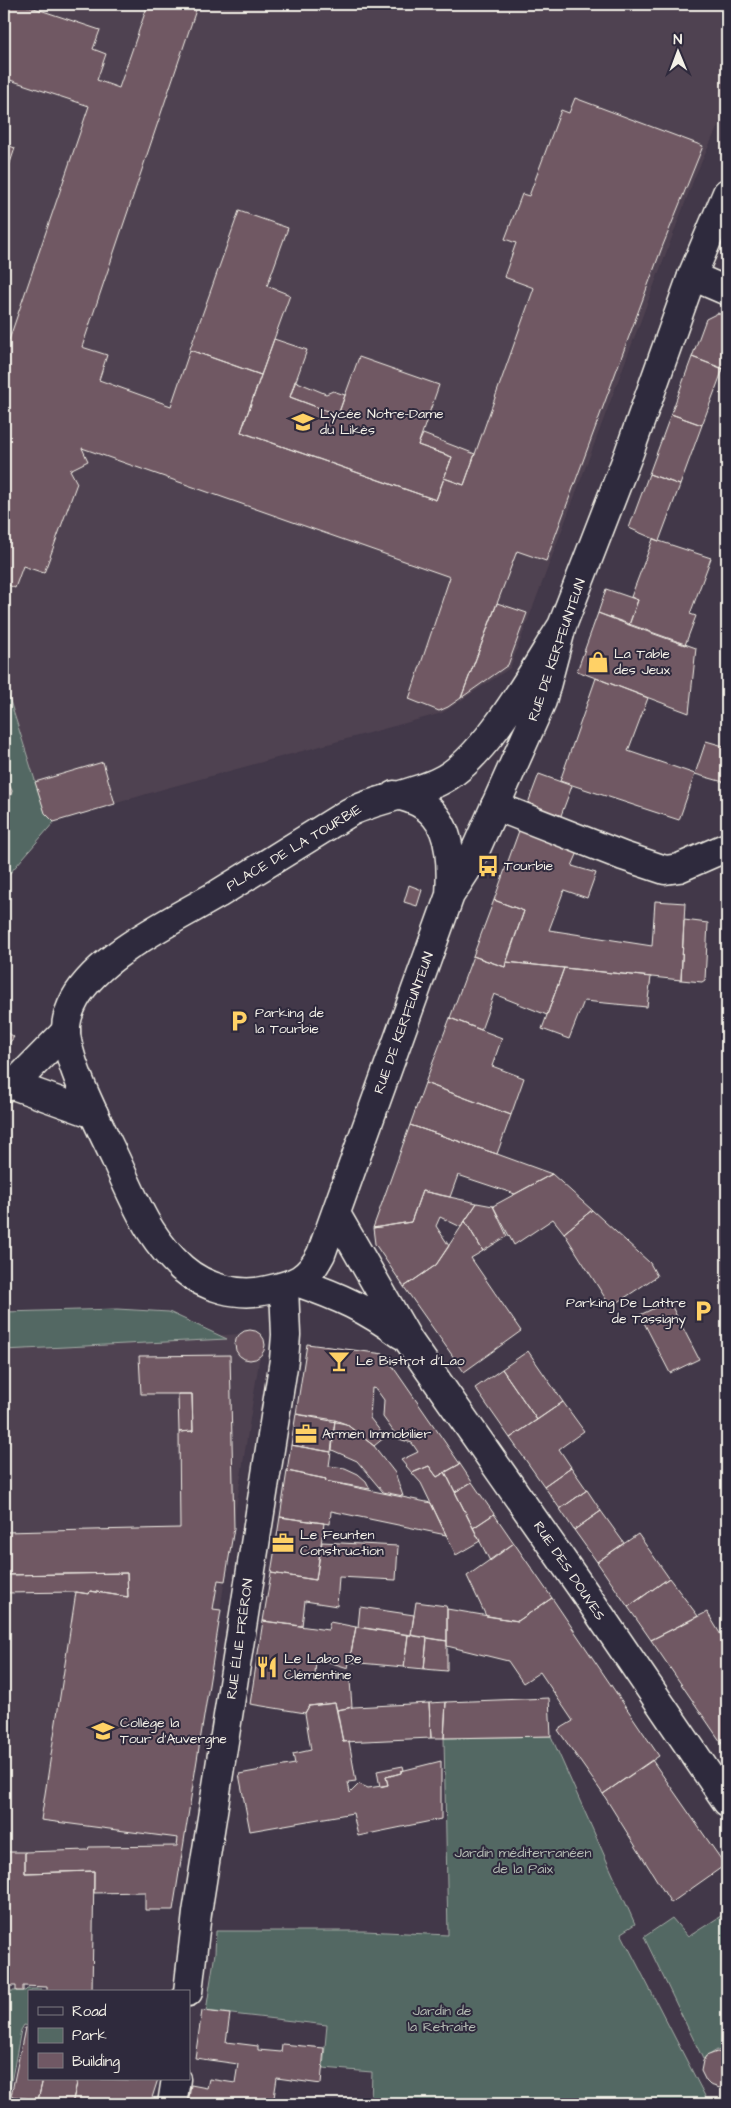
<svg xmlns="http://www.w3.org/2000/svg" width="731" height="2108" font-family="'Architects Daughter',sans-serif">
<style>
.built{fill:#504251}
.green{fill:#536863;stroke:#a4aca6}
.building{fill:#705864;stroke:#f4f1e8}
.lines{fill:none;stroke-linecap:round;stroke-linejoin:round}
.minor-casing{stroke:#f4f1e8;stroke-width:31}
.major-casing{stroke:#f4f1e8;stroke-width:31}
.minor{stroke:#2f2a3d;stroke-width:28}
.major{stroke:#2f2a3d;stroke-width:28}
.labels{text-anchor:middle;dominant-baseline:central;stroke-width:4;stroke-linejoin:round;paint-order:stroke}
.poi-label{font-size:14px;fill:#f4f1e8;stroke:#2f2a3d;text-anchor:start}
.street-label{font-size:14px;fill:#f4f1e8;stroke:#2f2a3d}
.park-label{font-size:14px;fill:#b4bab3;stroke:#2f2a3d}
</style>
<rect width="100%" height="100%" fill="#423849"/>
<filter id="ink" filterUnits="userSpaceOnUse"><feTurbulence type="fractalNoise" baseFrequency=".02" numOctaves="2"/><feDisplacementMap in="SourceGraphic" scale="10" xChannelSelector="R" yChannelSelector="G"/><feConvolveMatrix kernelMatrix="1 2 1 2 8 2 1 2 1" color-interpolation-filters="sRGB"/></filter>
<g filter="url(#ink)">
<!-- built -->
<path class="built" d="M4,4H727V106L695,176L510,668L442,713L163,789L54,822L45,813L4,682Z
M259,1333L262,1337L264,1346L260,1355L173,1910H145L144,1892L94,1893V1871L25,1873V1852H4V1348Z"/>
<!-- green -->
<path class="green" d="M4,682L45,812L54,822L4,880Z
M117,1309L169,1312L227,1339L4,1350V1312Z
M551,1736L635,1924L621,1933L706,2098L691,2104H371L372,2072L323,2068L327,2025L206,2011L215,1953L216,1931H365L448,1935L444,1738Z
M727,1912V2053L717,2050L703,2059L644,1937L672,1918L688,1937Z
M27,1989H41L44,1992H29V2026L24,2025L21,2030L7,2104H4V2044L8,2024L4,2022V1991H25Z"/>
<!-- building -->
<path class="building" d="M4,4H22L100,30L93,49L106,54L97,80L119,88L148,4H198L82,347L107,355L99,380L171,406L190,350L261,375L241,432L436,500L444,478L464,485L534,288L504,277L516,243L505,239L522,194L529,196L561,110L569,113L575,98L703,146L661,250L546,561L517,551L461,698L448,707L439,711L409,699L450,577L82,448L88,461L70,470L77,483L44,573L23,566L15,588L4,583V432L8,420L4,418V338L9,340L89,106L4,78Z
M4,144L15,148L4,181Z
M239,211L288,228L267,286L290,295L261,375L190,350V349Z
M718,313L727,318V370L692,357L706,319Z
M274,339L307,350L290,397L338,415L359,357L439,385L418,445L452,457L436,500L241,432Z
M692,357L723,369L702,425L671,414Z
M295,381L326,394L333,391L345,395L338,415L290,397Z
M671,414L702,425L680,485L649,474Z
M423,434L475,454L464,485L444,478L452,457L418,445Z
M649,474L680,485L659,541L629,528Z
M653,539L711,558L690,614L696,616L685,645L629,625L638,600L631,597Z
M606,589L638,600L629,625L598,613Z
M497,603L527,613L508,665L461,698Z
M598,613L696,648L689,713L577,671Z
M596,678L648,698L628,751L695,774L679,820L560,781Z
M706,741L727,747V783L695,774Z
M103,762L115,804L54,822L45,813L35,782Z
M4,774L12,791L9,802L4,804Z
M539,774L572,786L560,818L527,806Z
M520,828L579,850L572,866L596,873L587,898L564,890L549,930L652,946L655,901L685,903L681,980L506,962L524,911L494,900Z
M409,885L422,890L417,906L404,902Z
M494,900L524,911L505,967L473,956Z
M684,920L708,923L705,980L702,982L681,980Z
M473,956L505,967L506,962L564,968L547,1015L494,994L481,1030L450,1018Z
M564,968L651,977L647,1007L584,1001L569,1039L542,1029Z
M450,1018L502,1038L492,1066L524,1078L511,1115L425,1083Z
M6,1031L14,1037L4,1050V1034Z
M425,1083L511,1115L497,1154L410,1125Z
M410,1125L497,1154L552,1174L515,1194L458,1175L450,1197L422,1191L411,1222L373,1228Z
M552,1174L592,1210L564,1233L553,1219L514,1245L493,1206Z
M422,1191L477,1203L461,1227L440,1217L436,1226L449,1246L436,1265L404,1287L375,1244L373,1228L411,1222Z
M477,1203L493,1206L507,1236L483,1251L465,1221Z
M592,1210L650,1263L657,1276L611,1307L564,1233Z
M465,1221L483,1251L471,1258L521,1331L464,1372L404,1287L436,1265Z
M669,1301L699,1359L670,1373L640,1315Z
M235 1345a15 15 0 1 1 30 0a15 15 0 1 1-30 0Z
M307,1344L384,1354L460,1464L437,1477L429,1466L412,1473L401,1460L418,1452L412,1443L399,1439L383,1417L384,1400L376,1389L372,1388L370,1418L385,1437L374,1446L346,1424L296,1414Z
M528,1351L563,1402L537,1420L502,1369Z
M230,1355L234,1528L225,1581L218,1580L213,1609L221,1610L173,1910H145V1892L94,1893V1871L25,1873V1852L88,1850L89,1847L177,1846L178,1838L41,1820L76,1592L89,1594L90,1591L128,1597L127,1573L4,1575V1532L180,1528L179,1432L193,1431L192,1394H141L139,1356Z
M502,1369L537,1420L510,1438L475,1388Z
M178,1394H192L193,1431L179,1432Z
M563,1402L584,1431L559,1449L571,1467L544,1486L510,1438Z
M296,1414L335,1420L331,1452L291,1445Z
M335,1420L346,1424L374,1446L395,1473L403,1496L383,1492L357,1461L332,1450Z
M291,1445L331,1452L329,1466L345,1468L358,1474L366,1481L370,1489L325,1481L326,1479L287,1471Z
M460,1464L472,1482L455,1492L445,1472Z
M429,1466L437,1477L445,1472L480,1541L456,1555L421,1483L412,1473Z
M571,1467L587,1490L560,1509L544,1486Z
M287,1471L326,1479L325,1481L431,1503L446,1535L331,1511L330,1524L280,1517Z
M472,1482L494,1514L473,1528L455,1492Z
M587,1490L601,1511L574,1530L560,1509Z
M601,1511L624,1543L597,1562L574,1530Z
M494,1514L514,1543L490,1561L473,1528Z
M280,1517L324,1523L316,1580L271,1573Z
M638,1534L669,1578L628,1607L597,1562Z
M322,1542L398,1546L396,1580L339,1577L337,1606L305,1601L302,1626L263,1621L271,1573L316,1580Z
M514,1543L552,1598L518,1621L486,1616L467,1576Z
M127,1573L128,1597L90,1591L89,1594L76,1592L4,1593V1575Z
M669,1578L698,1616L651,1640L628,1607Z
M552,1598L659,1756L603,1794L558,1730L573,1721L540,1672L523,1683L508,1661L447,1646V1609L518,1621Z
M416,1602L446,1606L447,1609V1641L411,1635Z
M360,1607L414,1615L411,1635L358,1627Z
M707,1612L727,1645V1751L651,1640Z
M263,1621L328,1630L330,1622L356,1627L348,1668L316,1658L315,1676L350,1681L352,1707L337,1710L335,1703L309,1706L305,1713L250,1704Z
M356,1627L408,1635L404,1667L349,1662Z
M408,1635L427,1638L424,1669L404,1667Z
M427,1638L447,1641V1671L424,1669Z
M549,1698L551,1736L444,1738L446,1702Z
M446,1702L444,1738H431L429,1703Z
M335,1703L343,1742L349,1741L356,1781L348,1782L350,1793L359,1784L368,1788L388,1785L386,1777L401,1773V1771L441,1761V1819L358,1836L353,1813L250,1831L239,1774L295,1764L293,1754L311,1750L305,1713L309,1706Z
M429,1703L431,1738L343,1742L337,1710L354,1707Z
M652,1760L725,1865L671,1903L603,1794Z
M403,1766L404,1770L401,1771V1773L386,1777L388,1785L380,1787L377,1771Z
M4,1852H25V1873L94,1871L92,1992H47V1987L23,1986V1991H16V1986H4Z
M202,2011L230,2014L226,2042L258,2046V2050L281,2052L282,2044L324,2048L321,2084L277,2078L273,2104H188L191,2085L207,2088L209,2079L235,2083L238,2064L195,2058Z
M25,2028H29V2079H43L38,2100L11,2096Z
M717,2052L727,2054V2085L720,2088L710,2085L706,2081L701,2071L703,2061L706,2056Z
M43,2079H78L72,2104L38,2100Z
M78,2079L147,2080L158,2079L150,2104H72Z"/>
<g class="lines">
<!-- minor casing -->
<g class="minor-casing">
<path id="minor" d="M692,276L727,291
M495,806L623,856L665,870L679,868L727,847
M13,1085L66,1031
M4,1087L13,1085L94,1114
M188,1992L197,1913L284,1360L286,1335L284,1287
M172,2104L176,2079"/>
</g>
<!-- major casing -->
<g class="major-casing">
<path id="major" d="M562,626C534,669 486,759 440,781C412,795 379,798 350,812C306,839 262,867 218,894C174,920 99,955 75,999C69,1010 65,1022 66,1034C70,1070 100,1126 116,1160C127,1184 137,1209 151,1231C160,1245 170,1257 182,1268C205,1288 238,1297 268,1290C295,1284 308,1280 321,1254L450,895L467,869L542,701L562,626L629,453L692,276L727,193
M394,795C449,803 453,848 450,895
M336,1214L409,1341L585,1593L727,1802
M297,1282C340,1297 365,1308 402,1335"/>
</g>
<!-- minor -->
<use href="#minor" class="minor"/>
<!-- major -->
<use href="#major" class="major"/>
</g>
</g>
<!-- icons -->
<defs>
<g id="school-bare" transform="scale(1.725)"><path d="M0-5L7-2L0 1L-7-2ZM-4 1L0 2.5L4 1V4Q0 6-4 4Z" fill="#ffd166" stroke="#2f2a3d" stroke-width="2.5" paint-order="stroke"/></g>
<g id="shop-bare" transform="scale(1.725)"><path d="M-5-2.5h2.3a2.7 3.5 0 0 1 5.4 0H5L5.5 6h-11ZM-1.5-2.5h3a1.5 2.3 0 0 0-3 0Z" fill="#ffd166" stroke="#2f2a3d" stroke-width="2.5" paint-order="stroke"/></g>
<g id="bus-bare" transform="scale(1.725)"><path d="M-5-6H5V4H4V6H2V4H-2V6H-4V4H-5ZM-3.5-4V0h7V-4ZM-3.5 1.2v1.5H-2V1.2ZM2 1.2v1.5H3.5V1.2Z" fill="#ffd166" stroke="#2f2a3d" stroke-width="2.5" paint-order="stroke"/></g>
<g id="parking-bare" transform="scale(1.725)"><path d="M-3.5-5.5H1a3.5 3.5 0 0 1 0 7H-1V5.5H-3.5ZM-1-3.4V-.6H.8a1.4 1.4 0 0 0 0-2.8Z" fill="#ffd166" stroke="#2f2a3d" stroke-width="2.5" paint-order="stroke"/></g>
<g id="bar-bare" transform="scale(1.725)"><path d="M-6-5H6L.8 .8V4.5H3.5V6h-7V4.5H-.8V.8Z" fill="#ffd166" stroke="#2f2a3d" stroke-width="2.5" paint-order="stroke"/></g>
<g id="office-bare" transform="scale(1.725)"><path d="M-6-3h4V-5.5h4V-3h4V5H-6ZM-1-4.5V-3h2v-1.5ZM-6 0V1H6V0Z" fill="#ffd166" stroke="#2f2a3d" stroke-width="2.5" paint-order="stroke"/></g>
<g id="restaurant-bare" transform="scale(1.725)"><path d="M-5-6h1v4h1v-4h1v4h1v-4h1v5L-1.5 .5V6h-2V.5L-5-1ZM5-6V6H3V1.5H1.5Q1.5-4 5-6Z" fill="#ffd166" stroke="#2f2a3d" stroke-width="2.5" paint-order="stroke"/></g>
</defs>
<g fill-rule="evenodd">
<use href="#school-bare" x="303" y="422"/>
<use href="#shop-bare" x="598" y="662"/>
<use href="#bus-bare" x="488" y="866"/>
<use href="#parking-bare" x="239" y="1021"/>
<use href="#parking-bare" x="703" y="1311"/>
<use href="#bar-bare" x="339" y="1361"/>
<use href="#office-bare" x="306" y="1434"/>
<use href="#office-bare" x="283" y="1543"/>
<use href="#restaurant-bare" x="267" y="1667"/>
<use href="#school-bare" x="103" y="1731"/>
</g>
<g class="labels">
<!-- poi labels -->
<g class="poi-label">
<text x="320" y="414">Lycée Notre-Dame<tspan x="320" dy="16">du Likès</tspan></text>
<text x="614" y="654">La Table<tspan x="614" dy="16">des Jeux</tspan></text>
<text x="504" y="866">Tourbie</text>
<text x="255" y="1013">Parking de<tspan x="255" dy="16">la Tourbie</tspan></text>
<text x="686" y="1303" text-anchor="end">Parking De Lattre<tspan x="686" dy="16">de Tassigny</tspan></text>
<text x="356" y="1361">Le Bistrot d'Lao</text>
<text x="322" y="1434">Armen Immobilier</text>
<text x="300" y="1535">Le Feunten<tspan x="300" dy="16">Construction</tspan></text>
<text x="284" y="1659">Le Labo De<tspan x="284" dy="16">Clémentine</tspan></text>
<text x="120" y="1723">Collège la<tspan x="120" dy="16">Tour d'Auvergne</tspan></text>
</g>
<!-- street labels -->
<g class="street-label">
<text transform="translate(557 650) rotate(-71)">RUE DE KERFEUNTEUN</text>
<text transform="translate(294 848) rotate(-31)">PLACE DE LA TOURBIE</text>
<text transform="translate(404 1023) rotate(-70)">RUE DE KERFEUNTEUN</text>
<text transform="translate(569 1571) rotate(56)">RUE DES DOUVES</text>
<text transform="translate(240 1639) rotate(-82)">RUE ÉLIE FRÉRON</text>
</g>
<!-- park labels -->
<g class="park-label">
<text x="523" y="1853">Jardin méditerranéen<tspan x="523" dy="16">de la Paix</tspan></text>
<text x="442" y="2011">Jardin de<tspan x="442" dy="16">la Retraite</tspan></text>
</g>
</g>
<!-- margin -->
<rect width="731" height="2108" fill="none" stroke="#2f2a3d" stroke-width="20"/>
<rect x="10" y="10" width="711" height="2088" fill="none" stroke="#f4f1e8" stroke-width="2" filter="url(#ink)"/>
<!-- legend -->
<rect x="28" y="1990" width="162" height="90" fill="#2f2a3d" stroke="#7e7a81"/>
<rect x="38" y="2007" width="25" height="8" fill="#2f2a3d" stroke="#7e7a81"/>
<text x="72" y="2016" font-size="15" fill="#f4f1e8">Road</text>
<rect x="38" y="2028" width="25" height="15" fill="#536863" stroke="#7e7a81"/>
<text x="72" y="2040" font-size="15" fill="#f4f1e8">Park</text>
<rect x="38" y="2053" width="25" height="15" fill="#705864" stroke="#7e7a81"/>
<text x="72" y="2066" font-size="15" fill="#f4f1e8">Building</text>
<!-- north arrow -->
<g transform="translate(678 52) rotate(359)" stroke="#2f2a3d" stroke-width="4" paint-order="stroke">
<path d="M0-4L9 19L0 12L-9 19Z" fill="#f4f1e8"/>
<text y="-8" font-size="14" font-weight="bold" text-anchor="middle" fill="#f4f1e8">N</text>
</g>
</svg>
